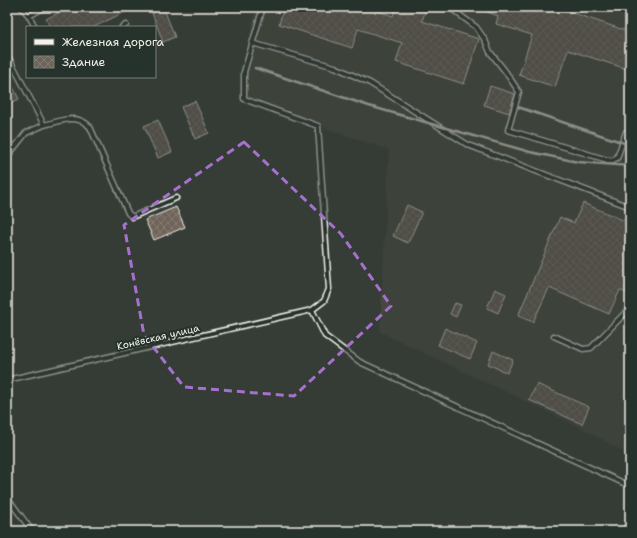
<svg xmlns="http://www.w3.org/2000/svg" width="637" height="538" font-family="'Shantell Sans',sans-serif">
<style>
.built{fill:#464941}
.building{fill:url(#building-cross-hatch);stroke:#f4f1e8}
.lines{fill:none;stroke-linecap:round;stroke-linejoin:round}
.lane-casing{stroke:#f4f1e8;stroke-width:7}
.lane{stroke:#26332d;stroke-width:4}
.rail{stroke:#f4f1e8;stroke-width:2.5}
.marked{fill:none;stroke:#a571cd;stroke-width:3;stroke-dasharray:8 5;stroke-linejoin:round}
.labels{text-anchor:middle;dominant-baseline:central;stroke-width:4;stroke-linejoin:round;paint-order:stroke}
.street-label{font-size:10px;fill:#f4f1e8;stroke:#26332d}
</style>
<defs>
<pattern id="building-cross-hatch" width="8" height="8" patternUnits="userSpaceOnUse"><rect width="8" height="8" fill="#6f645a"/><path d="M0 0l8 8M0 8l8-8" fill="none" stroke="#847b72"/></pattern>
</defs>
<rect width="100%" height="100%" fill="#353d36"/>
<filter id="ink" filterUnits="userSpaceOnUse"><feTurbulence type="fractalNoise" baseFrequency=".025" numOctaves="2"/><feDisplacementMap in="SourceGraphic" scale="8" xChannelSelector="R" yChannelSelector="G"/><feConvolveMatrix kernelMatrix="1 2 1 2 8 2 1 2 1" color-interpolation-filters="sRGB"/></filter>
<g filter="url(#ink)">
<!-- built -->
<path class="built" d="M255,7H630V456L584,429L380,332L389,150L240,99Z"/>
<!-- building -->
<path class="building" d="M69,7H135L94,27H50L46,19Z
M284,7H366L393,16L396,7H420L426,9L422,21L479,39L464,84L396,62L402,43L358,29L352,48L279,24Z
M474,7H555L630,32V41L626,55L630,56V70L568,50L555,87L519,75L532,35L496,24L498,16Z
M164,9L175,37L163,42L152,13Z
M7,75L19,99L7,104Z
M490,86L515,94L509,113L484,105Z
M195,101L209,133L195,139L181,107Z
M158,120L172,152L158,158L144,126Z
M583,203L630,223V295L620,290L609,314L549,288L533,322L518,316L560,217L574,223Z
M407,205L422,212L408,243L393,236Z
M176,207L185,227L154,240L145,220Z
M495,289L506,294L498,313L487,308Z
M455,303L461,305L456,317L450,314Z
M445,328L477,343L470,359L438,345Z
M493,351L513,360L507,373L488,364Z
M537,384L589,407L582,424L529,400Z"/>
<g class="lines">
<!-- lane casing -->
<g class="lane-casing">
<path id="lane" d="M21,7L29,16L45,7
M449,7L476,27L485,40L490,52L505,71L519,92L508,130L611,161L617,158L626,132L630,133
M29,16L35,27
M122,27L126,25
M252,43L335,67L370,83L468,145L630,207
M7,54L44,125L26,133L7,157
M44,125C61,121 77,113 90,127L128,213L132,217L176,198
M312,310L325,336L360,362L630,486
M554,336L583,349L591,348L630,308
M7,380L312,310L324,301L329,289L318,126L244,99V72L263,7
M7,501L12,504L32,531
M7,528L8,531
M625,531L630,518"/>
</g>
<!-- lane -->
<use href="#lane" class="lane"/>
<!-- rail -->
<path class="rail" d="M255,68L369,106L530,152L578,162L630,166
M518,107L630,145"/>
</g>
</g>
<!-- marked area -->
<path d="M0 0H637V538H0ZM244,142L341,234L391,306L294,396L184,387L144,335L124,225Z" fill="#353d36" fill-opacity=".55" fill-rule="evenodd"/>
<path class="marked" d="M244,142L341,234L391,306L294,396L184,387L144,335L124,225Z"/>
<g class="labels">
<!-- street labels -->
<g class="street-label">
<text transform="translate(158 337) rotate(-13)">Конёвская улица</text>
</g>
</g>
<!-- margin -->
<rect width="637" height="538" fill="none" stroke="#26332d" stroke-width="24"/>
<rect x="12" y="12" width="613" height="514" fill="none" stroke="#f4f1e8" stroke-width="1.5" filter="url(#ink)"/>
<!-- legend -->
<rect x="26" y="26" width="130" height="52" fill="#26332d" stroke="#787f78"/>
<rect x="34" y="39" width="20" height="6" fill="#f4f1e8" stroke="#787f78"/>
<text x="62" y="46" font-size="12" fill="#f4f1e8">Железная дорога</text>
<rect x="34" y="56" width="20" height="12" fill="url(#building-cross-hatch)" stroke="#787f78"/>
<text x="62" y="66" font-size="12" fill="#f4f1e8">Здание</text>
</svg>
